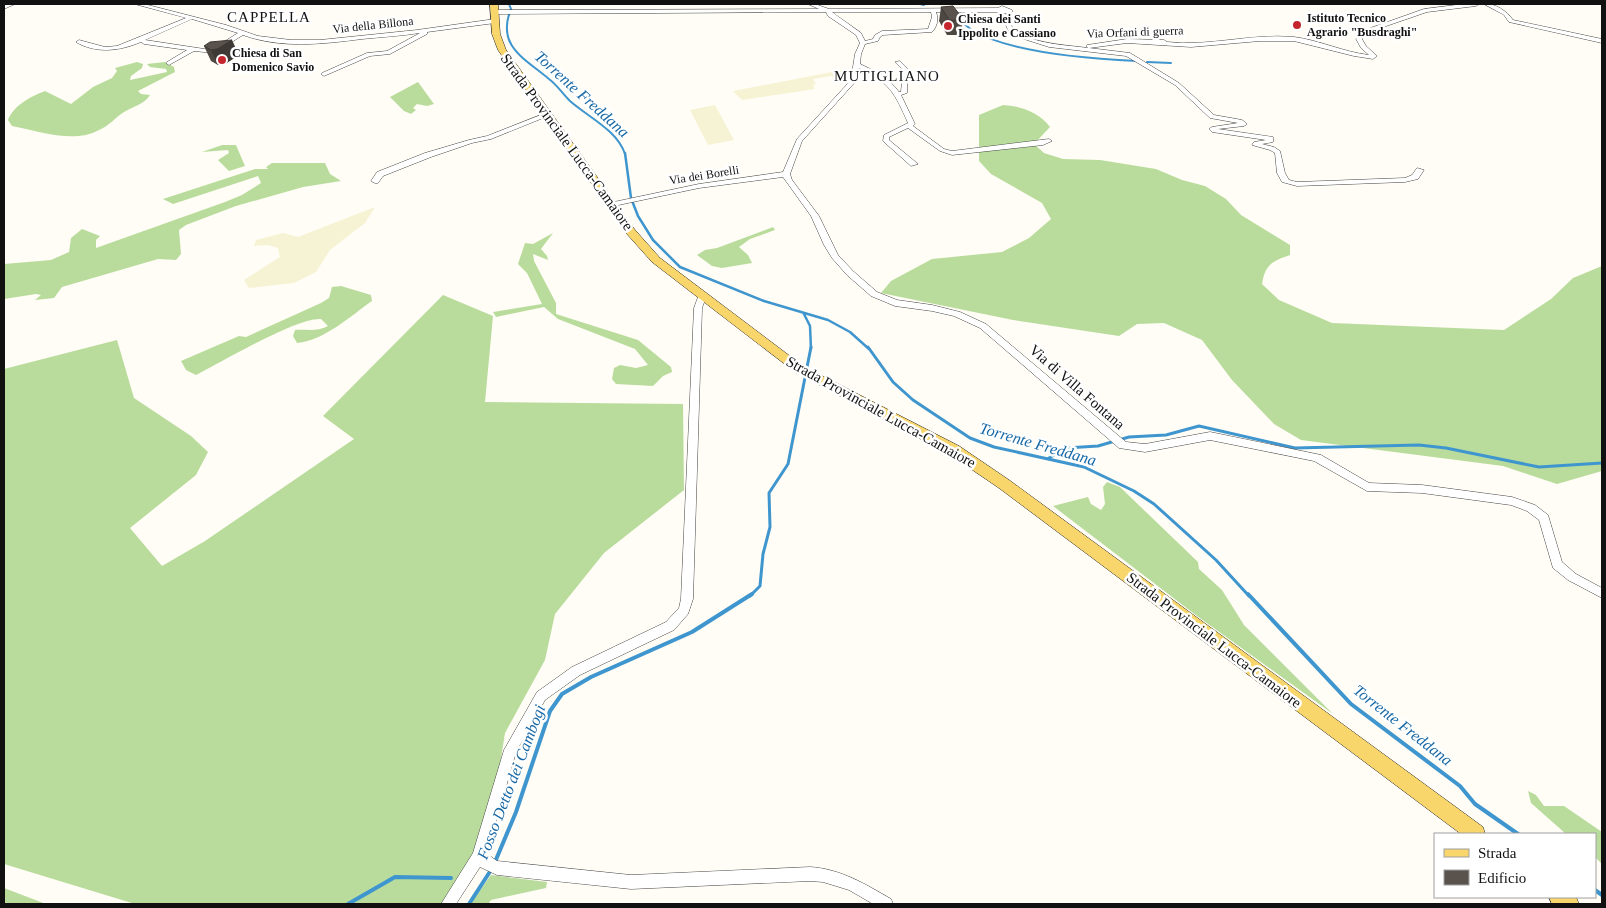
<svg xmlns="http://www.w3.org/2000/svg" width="1606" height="908" font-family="Georgia,serif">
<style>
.farmland{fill:#f6f3d4}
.forest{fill:#b9dc9c}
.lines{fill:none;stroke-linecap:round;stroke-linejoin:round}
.stream-far3{stroke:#3f96cf;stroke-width:2}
.stream-far2{stroke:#3f96cf;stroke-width:2.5}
.stream-far1{stroke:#3f96cf;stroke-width:3}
.stream{stroke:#3f96cf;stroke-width:4}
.minor-casing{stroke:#444;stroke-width:1}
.major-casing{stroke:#222;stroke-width:1}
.minor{fill:#fff;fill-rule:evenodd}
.major{fill:#f9d66b;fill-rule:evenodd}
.wall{fill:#4d4742}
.shaded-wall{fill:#3f3936}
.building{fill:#5a524d;stroke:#3f3936}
.poi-dot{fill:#c4262e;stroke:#fff;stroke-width:2}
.labels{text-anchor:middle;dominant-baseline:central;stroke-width:5;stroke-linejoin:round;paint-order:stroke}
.far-poi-label{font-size:12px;font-weight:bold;fill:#111;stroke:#fff;text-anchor:start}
.far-street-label{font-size:12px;fill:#111;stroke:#fff}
.far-quarter-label{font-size:15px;letter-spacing:1px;fill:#111;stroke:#fff}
.street-label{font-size:15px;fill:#111;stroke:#fff}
.water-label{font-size:16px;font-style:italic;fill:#1768a6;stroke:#fff}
</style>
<rect width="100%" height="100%" fill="#fffdf5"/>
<!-- farmland -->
<path class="farmland" d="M853,68L846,82L839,83L831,76L813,79L816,84L813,85L815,89L742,100L733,91Z
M715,105L734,140L708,145L690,110Z
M375,207L365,223L330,250L316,272L294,283L249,288L244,280L280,257L278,248L268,245L254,246L256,240L283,233L298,237Z"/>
<!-- forest -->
<path class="forest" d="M137,62L143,64L142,68L131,76L130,80L167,72L166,69L150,67L147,64L165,62L174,67L175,72L138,91L141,94L150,95C145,104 132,107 124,112C116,117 109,126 99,130C74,144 39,131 12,126L8,120C14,105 30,97 45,91L71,104L93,87L112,78L117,71L115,68Z
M418,82L434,104L427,106L417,104L413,108L416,110L411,114L404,111L390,97Z
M1003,105C1021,106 1039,112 1050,127L1034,144L1044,153L1063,159L1100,160L1156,169L1182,180L1205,186L1226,199L1241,215L1290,245V255C1273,261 1265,264 1262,284L1279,300L1332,323L1504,330L1551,299L1573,278L1602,266V471L1557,484L1503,466L1301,440L1274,424L1232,380L1202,340L1164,323L1137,324L1119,336L1013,320L881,293L891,281L932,259L1002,252L1029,238L1051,219L1042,203L991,174L979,161V115Z
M222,145H236L245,166L229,171L218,160L229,153L228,150L202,152Z
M272,163H325L330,174L341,181L303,187L236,206L186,225L179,230L181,254L176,260L158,259L62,287L54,298L35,300L41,295L36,294L4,299V264L51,260L69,252L71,238L82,229L100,236L96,240V248L225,202L242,195L261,183L258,176L173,204L163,199L255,169H268L266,167Z
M773,227L775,230L750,239L739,247L748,255L752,263L722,268L712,266L697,255L705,250L717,248Z
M553,233L541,249L547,256L548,260L533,254L534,261L556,303V314L638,340L671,367L672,372L663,376L653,386L616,384L612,379L614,368L620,365L636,368L648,365L635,349L558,319L544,307L496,317L493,312L542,304L527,273L518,264L525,243L533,244Z
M341,286L371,295L372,301C349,317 325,340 297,343L293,336L295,330C307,329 317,332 328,326L321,319C297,317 222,362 196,375L186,370L181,361L239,336L246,337L321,303L329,298L332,287Z
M443,295L493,316L485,402L683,404L684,490L604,553L555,614L545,660L505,733L488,840L454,904H135L4,864V369L117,340L134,398L191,436L208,452L196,475L130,528L162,566L205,541L354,439L323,416Z
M1107,482L1120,487L1198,562L1199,569L1222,590L1244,625L1333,714L1197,616L1053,506L1088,497L1091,504L1101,510L1105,504L1103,487Z
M1528,791L1536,795L1544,806H1564L1602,832V864L1595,857V834H1566L1531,803Z
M491,875L547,882L546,888L491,900L488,904H470Z
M4,888L46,904H4Z"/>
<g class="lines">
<!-- stream-far3 -->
<path class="stream-far3" d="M509,4L511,9C496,46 524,58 549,79C557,85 563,94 570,101C588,117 617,130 625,154
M920,4L924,5
M960,21C964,24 968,27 972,30C1010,53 1093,59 1137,61
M1147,62L1171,63"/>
<!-- stream-far2 -->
<path class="stream-far2" d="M625,153L631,198L638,216L653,240L680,267L764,301L828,320L850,332L869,349
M804,314L810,326L811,349"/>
<!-- stream-far1 -->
<path class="stream-far1" d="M868,347L893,382L913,400L970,438L994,447L1084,467L1134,491L1154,504L1216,560L1249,596
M1049,458L1066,448L1098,446L1129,437L1166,435L1199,426L1295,448L1419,445L1446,448L1539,467L1602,463
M750,596L760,586L763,554L770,527L769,493L788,464L811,347"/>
<!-- stream -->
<path class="stream" d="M1248,594L1351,704L1460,786L1475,804L1518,834
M495,862L516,812L550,711L562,694L591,677L692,632L752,594
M1595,890L1602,895
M348,904L395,877L451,878
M469,904L491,870"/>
<!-- minor casing -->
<g class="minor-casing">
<path id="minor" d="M7,4H15L4,9V5Z
M135,4H144L226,25L258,36L291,40H320L417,30L495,19L498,21L495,23L427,32V34L390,54L370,56L324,76L321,74L322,73L367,53L387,51L420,33C401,36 381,37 362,39C323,44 281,49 243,35L214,53L194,51L169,65L166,63L167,62L187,50L144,44L141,42C120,51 96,54 76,42L79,40L105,47L117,46L186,18ZM192,19L238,33L211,50L145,40Z
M808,4H815L829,9L998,8L1002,6L1012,10V12L1002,14L998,12H936C939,19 937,27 932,32L883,35L880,37L878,41L865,44L861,54L860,64C875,71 889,78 899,92H901L903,70L895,62L900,61L908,69L907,93L901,95L915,124L913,126L944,149L952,151L1049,139L1052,141L1043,145L952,155L940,151L908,128L889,137V140L918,164L911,166L883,141L884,135L908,123C895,94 890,82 859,68L856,81L802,141L790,174L792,180L819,216L838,255L853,271L877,292L897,300L932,305L960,312L986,324L1126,442L1145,444L1210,432L1321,455L1369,483L1422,485L1512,497L1535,505L1548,515L1562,562L1576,574L1602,588V598L1568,580L1553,568L1539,520L1527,511L1511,505L1422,493L1367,491L1314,461L1210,440L1145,452L1119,448L980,328L954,316L932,311L895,306L871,296L847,275L832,258L824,245L811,216L783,177L699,188L609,207V203L699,184L783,172L797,139L851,80L855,54L860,43L856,35L828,16L826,12L495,14L492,12L495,10L819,9ZM832,12H931L932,17L928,29L882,31L875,35L873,39L865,41L861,33Z
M1464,4H1479L1476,6L1427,12L1366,33L1362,39L1366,46L1377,56L1373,59L1354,56L1294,41H1260L1191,47L1127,43L1089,48L1130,53L1179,83L1214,115L1242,120L1247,124L1244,126L1218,129L1273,137V142L1262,144L1274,147L1280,151L1285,173L1289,180L1297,182L1405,178L1412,175L1417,168L1424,170L1418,179L1405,182L1297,186L1282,182L1277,173L1275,153L1270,150L1252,145L1254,142L1266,140L1212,132L1209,129L1212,127L1238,123L1210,118L1175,85L1126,56L1049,47L1024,39L1008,30L1002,16L1007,15C1009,19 1010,26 1014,29C1031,44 1067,45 1088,48L1086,46L1087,45L1127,39L1164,40L1167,42C1209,47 1251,33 1294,37C1319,40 1343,52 1369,55L1361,48L1356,39L1362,31L1424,9Z
M1484,4C1495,3 1507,11 1513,20L1602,39V43L1509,22L1504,15Z
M546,113L548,114V116L491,139L472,143L431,157L383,176L378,183H375L371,181L377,172L425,153L469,140L487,136Z
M702,294L706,297L702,308L693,599L688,614L674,630L580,675L545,700L516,752L487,854L497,861L631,875L810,867C841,869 865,884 891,899L893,904H873L849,890L823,882L810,881L631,889L497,875L480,867L456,904H441L473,853L504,750L537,692L572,667L666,622L679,608L681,599L694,308L698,297Z"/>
</g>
<!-- major casing -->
<g class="major-casing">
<path id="major" d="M490,4H498L500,34L506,50L635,230L660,258L803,366L959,446L1009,480L1483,827L1485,834H1461L999,488L949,454L795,372L652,262L627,234L498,50L492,34Z
M1549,897H1576L1579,904H1552Z"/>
</g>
<!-- minor -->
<use href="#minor" class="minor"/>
<!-- major -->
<use href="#major" class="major"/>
</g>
<!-- wall -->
<path class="wall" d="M941,7L963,19L961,35H947L939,21Z
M204,46L239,55L225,64L218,65L211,61Z"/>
<!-- shaded-wall -->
<path class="shaded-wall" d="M232,40L239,55L225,64L218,65L211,50Z"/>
<!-- building -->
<path class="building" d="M953,6L963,19V21L949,20L941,7Z
M232,40L217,49L211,50L204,46L210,42Z"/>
<!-- markers -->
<g class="poi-dot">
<circle cx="1297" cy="25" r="5"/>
<circle cx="948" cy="26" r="5"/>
<circle cx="222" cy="60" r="5"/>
</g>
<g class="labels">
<!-- far-poi labels -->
<g class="far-poi-label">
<text x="1307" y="18">Istituto Tecnico<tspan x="1307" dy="14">Agrario "Busdraghi"</tspan></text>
<text x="958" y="19">Chiesa dei Santi<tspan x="958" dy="14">Ippolito e Cassiano</tspan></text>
<text x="232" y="53">Chiesa di San<tspan x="232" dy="14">Domenico Savio</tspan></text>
</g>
<!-- far-street labels -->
<g class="far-street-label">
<text transform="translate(373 25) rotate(-6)">Via della Billona</text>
<text transform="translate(1135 32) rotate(-2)">Via Orfani di guerra</text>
<text transform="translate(704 175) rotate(-9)">Via dei Borelli</text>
</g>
<!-- far-quarter labels -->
<g class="far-quarter-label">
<text x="269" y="17">CAPPELLA</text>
<text x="887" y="76">MUTIGLIANO</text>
</g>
<!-- street labels -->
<g class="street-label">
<text transform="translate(567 142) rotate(54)">Strada Provinciale Lucca-Camaiore</text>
<text transform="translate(1077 387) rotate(41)">Via di Villa Fontana</text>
<text transform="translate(881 412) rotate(29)">Strada Provinciale Lucca-Camaiore</text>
<text transform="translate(1214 640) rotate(37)">Strada Provinciale Lucca-Camaiore</text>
</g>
<!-- water labels -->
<g class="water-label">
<text transform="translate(582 94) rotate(42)">Torrente Freddana</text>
<text transform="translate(1038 444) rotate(16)">Torrente Freddana</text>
<text transform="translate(1403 725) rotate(38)">Torrente Freddana</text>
<text transform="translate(511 782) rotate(-69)">Fosso Detto dei Cambogi</text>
</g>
</g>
<!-- border -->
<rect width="1606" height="908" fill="none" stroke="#111111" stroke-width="10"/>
<!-- legend -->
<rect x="1434" y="833" width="162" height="65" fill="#ffffff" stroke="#a0a0a0"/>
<rect x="1444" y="849" width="25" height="8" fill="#f9d66b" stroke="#a0a0a0"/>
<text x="1478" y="858" font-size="15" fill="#111111">Strada</text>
<rect x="1444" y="870" width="25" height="15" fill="#5a524d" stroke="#a0a0a0"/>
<text x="1478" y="883" font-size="15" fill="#111111">Edificio</text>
</svg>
